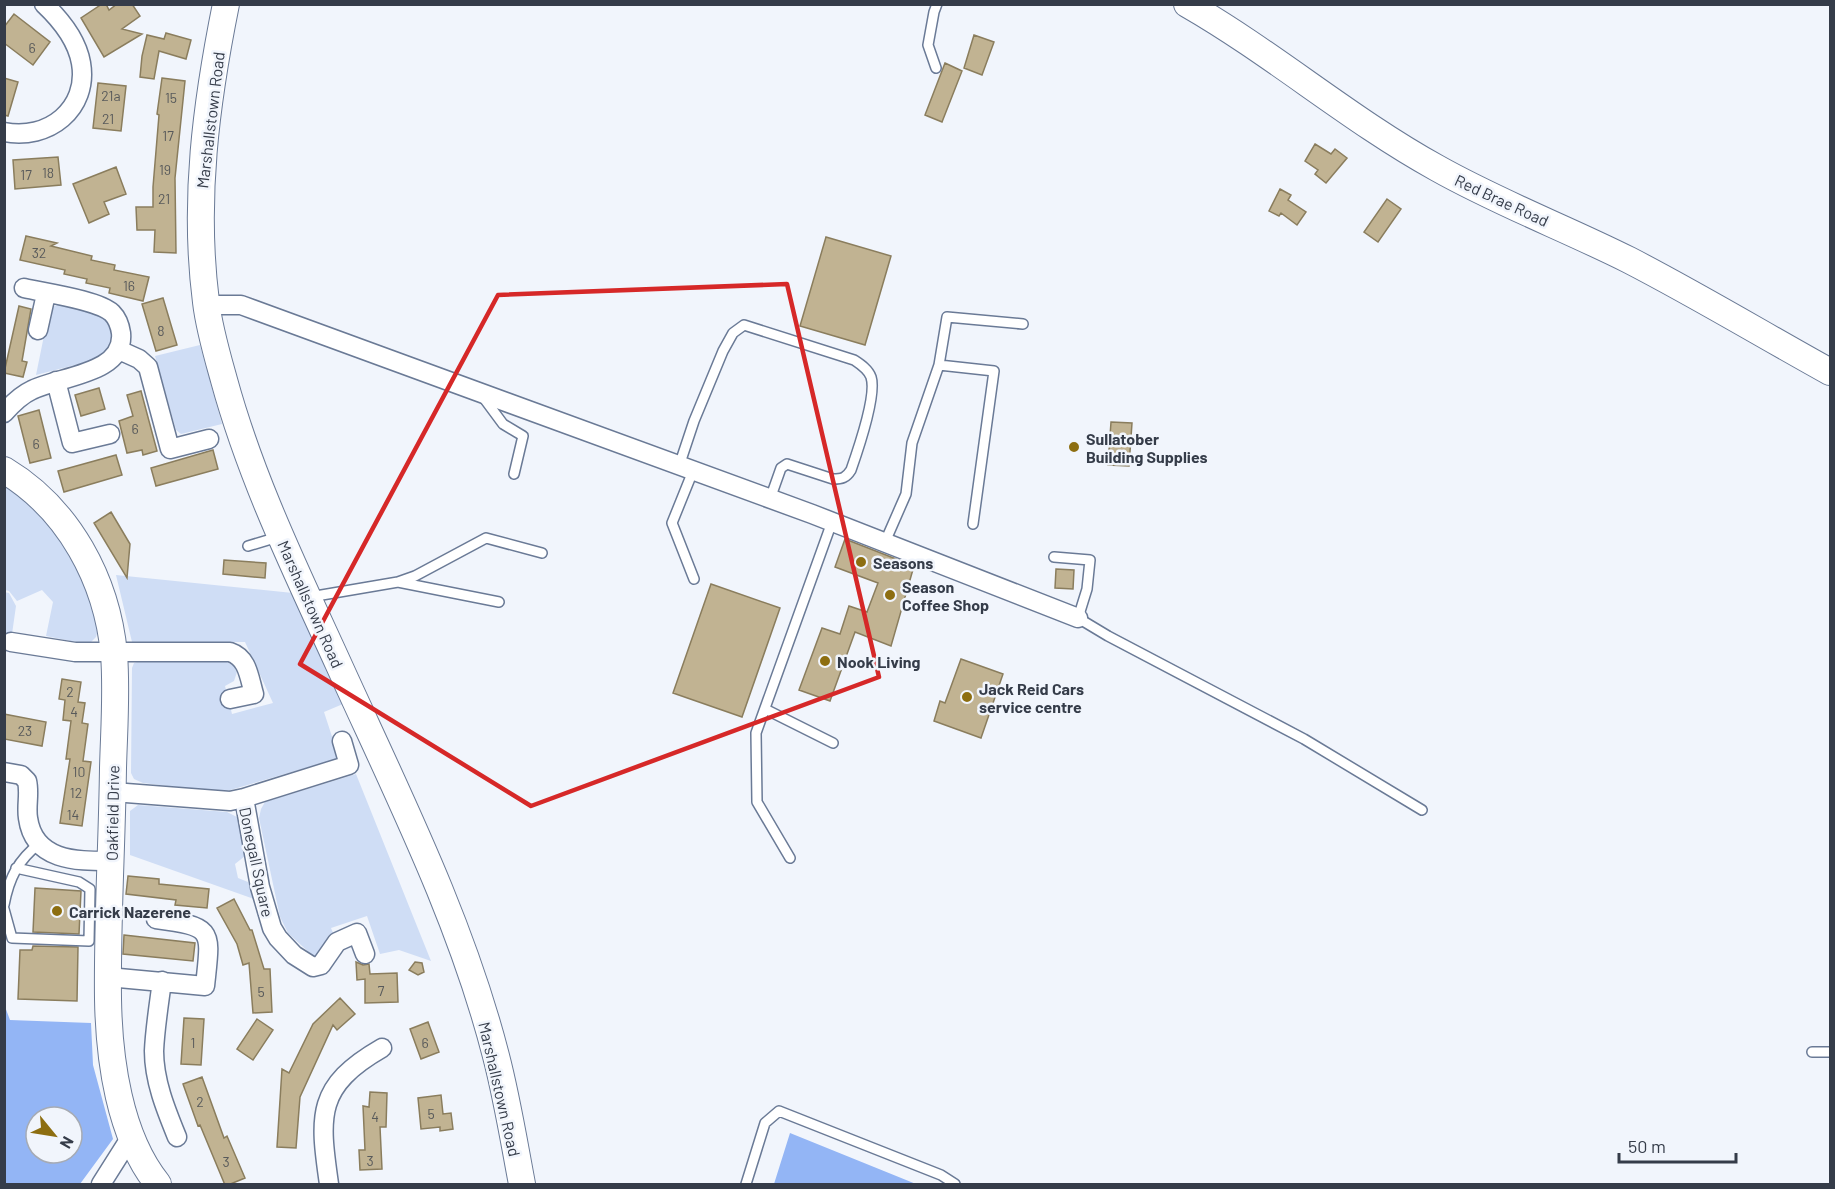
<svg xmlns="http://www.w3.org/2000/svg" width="1835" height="1189" font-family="Barlow,sans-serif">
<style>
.green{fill:#cfddf5}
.forest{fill:#93b5f5;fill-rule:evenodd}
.building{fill:#c1b392;stroke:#8a7d5d;stroke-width:1.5}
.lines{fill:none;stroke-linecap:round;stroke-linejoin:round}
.lane-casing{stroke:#6a7a96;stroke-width:12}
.street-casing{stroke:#6a7a96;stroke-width:21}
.secondary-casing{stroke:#6a7a96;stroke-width:28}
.lane{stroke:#fff;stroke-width:9}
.street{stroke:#fff;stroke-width:18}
.secondary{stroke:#fff;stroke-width:26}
.marked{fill:none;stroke:#d62828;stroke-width:4.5;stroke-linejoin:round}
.poi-dot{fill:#8d6e11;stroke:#f1f5fc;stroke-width:2}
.labels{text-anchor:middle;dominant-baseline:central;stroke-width:5;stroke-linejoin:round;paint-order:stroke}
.number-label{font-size:14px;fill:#585a5b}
.street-label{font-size:16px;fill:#353c49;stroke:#f1f5fc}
.poi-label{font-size:16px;font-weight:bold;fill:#353c49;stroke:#f1f5fc;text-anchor:start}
</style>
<rect width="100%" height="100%" fill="#f1f5fc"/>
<!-- green -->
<path class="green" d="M58,305L102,315L112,325L113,344L102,358L36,375L48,316L52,307Z
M200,345L222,424L181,434L176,430L155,356Z
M4,482L33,504L74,558L94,611L98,630L96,637L91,642L85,644L46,636L53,602L42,590L17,601L9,591L5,590Z
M116,575L293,593L343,704L324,712L338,755L336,759L227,791L216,792L143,783L134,779L131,773L132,668L134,663L140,661L227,662L234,666L237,672L234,681L225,686L232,714L273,703L245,642H132Z
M4,592L9,593L16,606L12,634L5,633Z
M356,774L431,961L399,950L380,954L367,916L331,928L333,933L320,956L314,957L288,933L280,917L259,818L261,809L265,802Z
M138,805L227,812L237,817L243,833L245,856L235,864L238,878L248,882L254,899L130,855V811Z"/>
<!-- forest -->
<path class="forest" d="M4,1004L10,1020L91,1023L93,1065L113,1139L80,1184H5ZM36,1117H72V1153H36Z
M790,1133L916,1184H774Z"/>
<!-- building -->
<path class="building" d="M102,4H106L109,10L117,4H132L140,16L122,29L142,34L104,57L81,18Z
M14,14L50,42L33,65L4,43V27Z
M166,33L191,40L186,59L159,51L154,79L140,77L142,56L147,35L164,39Z
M974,35L994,42L982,75L964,68Z
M945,63L962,71L942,122L925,115Z
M4,78L18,82L8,116L4,115Z
M162,78L185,81L175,178L176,253L154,252L155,230H137L136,207H153V187L159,115L157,114Z
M98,83L126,86L121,131L93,128Z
M1315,144L1331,154L1335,149L1347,158L1326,183L1315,174L1318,170L1305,161Z
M58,157L61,185L15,189L13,160Z
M116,167L126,194L104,202L109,214L89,223L73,184Z
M1280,189L1291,195L1288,200L1306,212L1297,225L1281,213L1279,216L1269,211Z
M1387,199L1401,209L1378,242L1364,232Z
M26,236L57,243L51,246L92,256L91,260L115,265L114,270L149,277L143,301L109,293L110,288L86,283L87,279L64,274L65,270L20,260Z
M826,237L891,256L865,345L800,326Z
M163,298L177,345L156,351L142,304Z
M19,306L31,309L22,361L27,362L23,377L4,373Z
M99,388L105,409L81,416L75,395Z
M141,391L157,451L143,455L142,450L127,453L119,421L133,416L127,395Z
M39,410L51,458L30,463L18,416Z
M1111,422L1132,423L1129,466L1108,465Z
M213,450L218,469L156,486L151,468Z
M116,455L122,475L64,492L58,471Z
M111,512L130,544L127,578L94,523Z
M845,539L914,566L891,646L855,632L830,701L799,690L822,628L840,634L849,606L867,612L878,583L835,567Z
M224,560L266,563L265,578L223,574Z
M1056,569L1074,570L1073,589L1055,588Z
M711,584L780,608L742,717L673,693Z
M961,659L1003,674L981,738L934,721L940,701L945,703Z
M62,679L81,682L78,702L85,703L82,723L88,724L83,761L91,762L82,826L60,823L70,759H66L71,721L63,720L65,700L59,699Z
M4,714L46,722L42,746L4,739Z
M128,876L159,879V884L209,889L207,908L175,905L176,900L126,894Z
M35,888L81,891L79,934L33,932Z
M234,899L250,930H252L264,969H270L272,1012L253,1013L249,963L243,965L237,944L217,908Z
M124,935L195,943L193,961L123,954Z
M33,946L78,947L77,1001L18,999L20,950H32Z
M356,962L363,965L369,964L370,974L397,973L398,1002L365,1003V979L357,980Z
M415,962L422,963L424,972L418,975L409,970Z
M340,998L355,1014L337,1030L333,1025L300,1097L296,1148L277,1147L282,1069L289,1073L313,1024Z
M184,1018L204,1019L201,1065L181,1064Z
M257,1019L273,1030L253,1060L237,1049Z
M428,1022L439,1052L421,1059L410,1029Z
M202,1077L224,1138L227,1136L245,1178L228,1185H225L200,1125L198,1126L183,1084Z
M370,1092L387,1093L386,1127H380L382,1169L360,1170L359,1150H365L363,1106L369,1107Z
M441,1095L443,1114L451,1113L453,1129L440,1131V1127L421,1129L418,1098Z"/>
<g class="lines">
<!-- lane casing -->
<g class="lane-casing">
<path id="lane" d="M936,68L928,45L934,12L937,4
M939,365L947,317L1023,324
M483,397L503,424L523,436L514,474
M679,466L694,421L723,351L733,333L744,325L854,360C860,364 868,369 871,377C877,395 858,450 851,470C846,478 842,479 833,479L787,464L781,468L770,499
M693,471L672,523L694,579
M885,542L906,494L912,443L939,365L994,371L973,524
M248,546L278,537
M1054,557L1090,560L1087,589L1078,618L1108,636L1304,739L1422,810
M398,582L499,602
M310,597L398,582L415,576L486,538L542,553
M765,709L833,743
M790,858L757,802L756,733L832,522
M4,905C9,878 18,860 40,843
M4,909L12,938L89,941L90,889L79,882L16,868
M1812,1052H1830
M746,1184L765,1123L779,1111L941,1175L955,1184"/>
</g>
<!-- street casing -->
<g class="street-casing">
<path id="street" d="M4,132C48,141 89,109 81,63C77,40 61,20 44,4
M206,305H241L812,514L1078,618
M38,330L46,294
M119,350L139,359L148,367L170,449L209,439
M56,381L72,443L110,434
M4,413C12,404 21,395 32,390C60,376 125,374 121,333C120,326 118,319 112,313C98,300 45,293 24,288
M11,642L75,652H230C248,658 249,677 254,694L230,699
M4,772L21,775L27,781C30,793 26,806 28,818C34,862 78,861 111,861
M113,792L230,801L244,798L349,765L342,741
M244,798L260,887L272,928L278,938L294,955L313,967L321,965L337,942L357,933L365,954
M108,977L205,986C211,929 215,927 156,919
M162,981C159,1004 155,1028 154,1051C154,1081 166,1110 177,1137
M101,1184L132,1135
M329,1184C319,1115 316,1086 382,1048"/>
</g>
<!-- secondary casing -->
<g class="secondary-casing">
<path id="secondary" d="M226,4C206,103 193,201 206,302C209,328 217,355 224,380C251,479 296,571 338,663C396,791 461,919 496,1056C507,1098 514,1142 522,1184
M1187,4C1274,54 1350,120 1437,168C1499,203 1565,228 1629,260C1697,295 1763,335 1830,372
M4,470C69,509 107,580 114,654C117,692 114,730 113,768C112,845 107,922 108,999C109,1059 119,1136 158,1184"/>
</g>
<!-- lane -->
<use href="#lane" class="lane"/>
<!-- street -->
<use href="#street" class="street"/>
<!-- secondary -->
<use href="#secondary" class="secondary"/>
</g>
<!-- marked area -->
<path class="marked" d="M787,284L879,677L531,806L300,664L498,295Z"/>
<!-- markers -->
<g class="poi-dot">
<circle cx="1074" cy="447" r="6"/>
<circle cx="861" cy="562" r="6"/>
<circle cx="890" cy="595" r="6"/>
<circle cx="825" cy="661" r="6"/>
<circle cx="967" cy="697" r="6"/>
<circle cx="57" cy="911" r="6"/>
</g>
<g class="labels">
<!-- number labels -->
<g class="number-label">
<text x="32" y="47">6</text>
<text x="111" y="95">21a</text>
<text x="171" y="97">15</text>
<text x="108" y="118">21</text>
<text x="168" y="135">17</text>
<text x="165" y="169">19</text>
<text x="48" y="172">18</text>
<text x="26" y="174">17</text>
<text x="164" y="198">21</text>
<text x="39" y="252">32</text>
<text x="129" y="285">16</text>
<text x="161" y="330">8</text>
<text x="135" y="428">6</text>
<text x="36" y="443">6</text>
<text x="70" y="691">2</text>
<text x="74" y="711">4</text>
<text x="25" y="730">23</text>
<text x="79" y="771">10</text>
<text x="76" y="792">12</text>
<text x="73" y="814">14</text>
<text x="381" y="990">7</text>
<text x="261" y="991">5</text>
<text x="193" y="1042">1</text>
<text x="425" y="1042">6</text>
<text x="200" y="1101">2</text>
<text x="431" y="1113">5</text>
<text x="375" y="1116">4</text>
<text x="370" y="1160">3</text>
<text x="226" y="1161">3</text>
</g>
<!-- street labels -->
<g class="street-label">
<text transform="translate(210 120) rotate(-83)">Marshallstown Road</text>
<text transform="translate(1502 200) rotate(25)">Red Brae Road</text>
<text transform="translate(311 604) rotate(66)">Marshallstown Road</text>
<text transform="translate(112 813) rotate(-89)">Oakfield Drive</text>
<text transform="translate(257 862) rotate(78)">Donegall Square</text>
<text transform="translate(500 1089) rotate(77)">Marshallstown Road</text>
</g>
<!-- poi labels -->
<g class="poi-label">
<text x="1086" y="438">Sullatober<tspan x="1086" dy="18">Building Supplies</tspan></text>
<text x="873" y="562">Seasons</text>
<text x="902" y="586">Season<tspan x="902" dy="18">Coffee Shop</tspan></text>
<text x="837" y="661">Nook Living</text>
<text x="979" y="688">Jack Reid Cars<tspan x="979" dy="18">service centre</tspan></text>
<text x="69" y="911">Carrick Nazerene</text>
</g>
</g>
<!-- border -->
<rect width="1835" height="1189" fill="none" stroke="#353c49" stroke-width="12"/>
<!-- north arrow -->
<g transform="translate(54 1135) rotate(120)"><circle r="28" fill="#f1f5fc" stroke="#a6abb4" stroke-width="1.5"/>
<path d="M0-4.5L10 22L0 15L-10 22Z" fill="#8d6e11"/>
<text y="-9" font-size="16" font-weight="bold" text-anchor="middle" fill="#353c49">N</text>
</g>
<!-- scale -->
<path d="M1619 1153v9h117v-9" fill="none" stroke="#353c49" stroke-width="3"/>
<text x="1628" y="1153" font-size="18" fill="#353c49" stroke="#f1f5fc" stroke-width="4.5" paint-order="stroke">50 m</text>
</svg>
